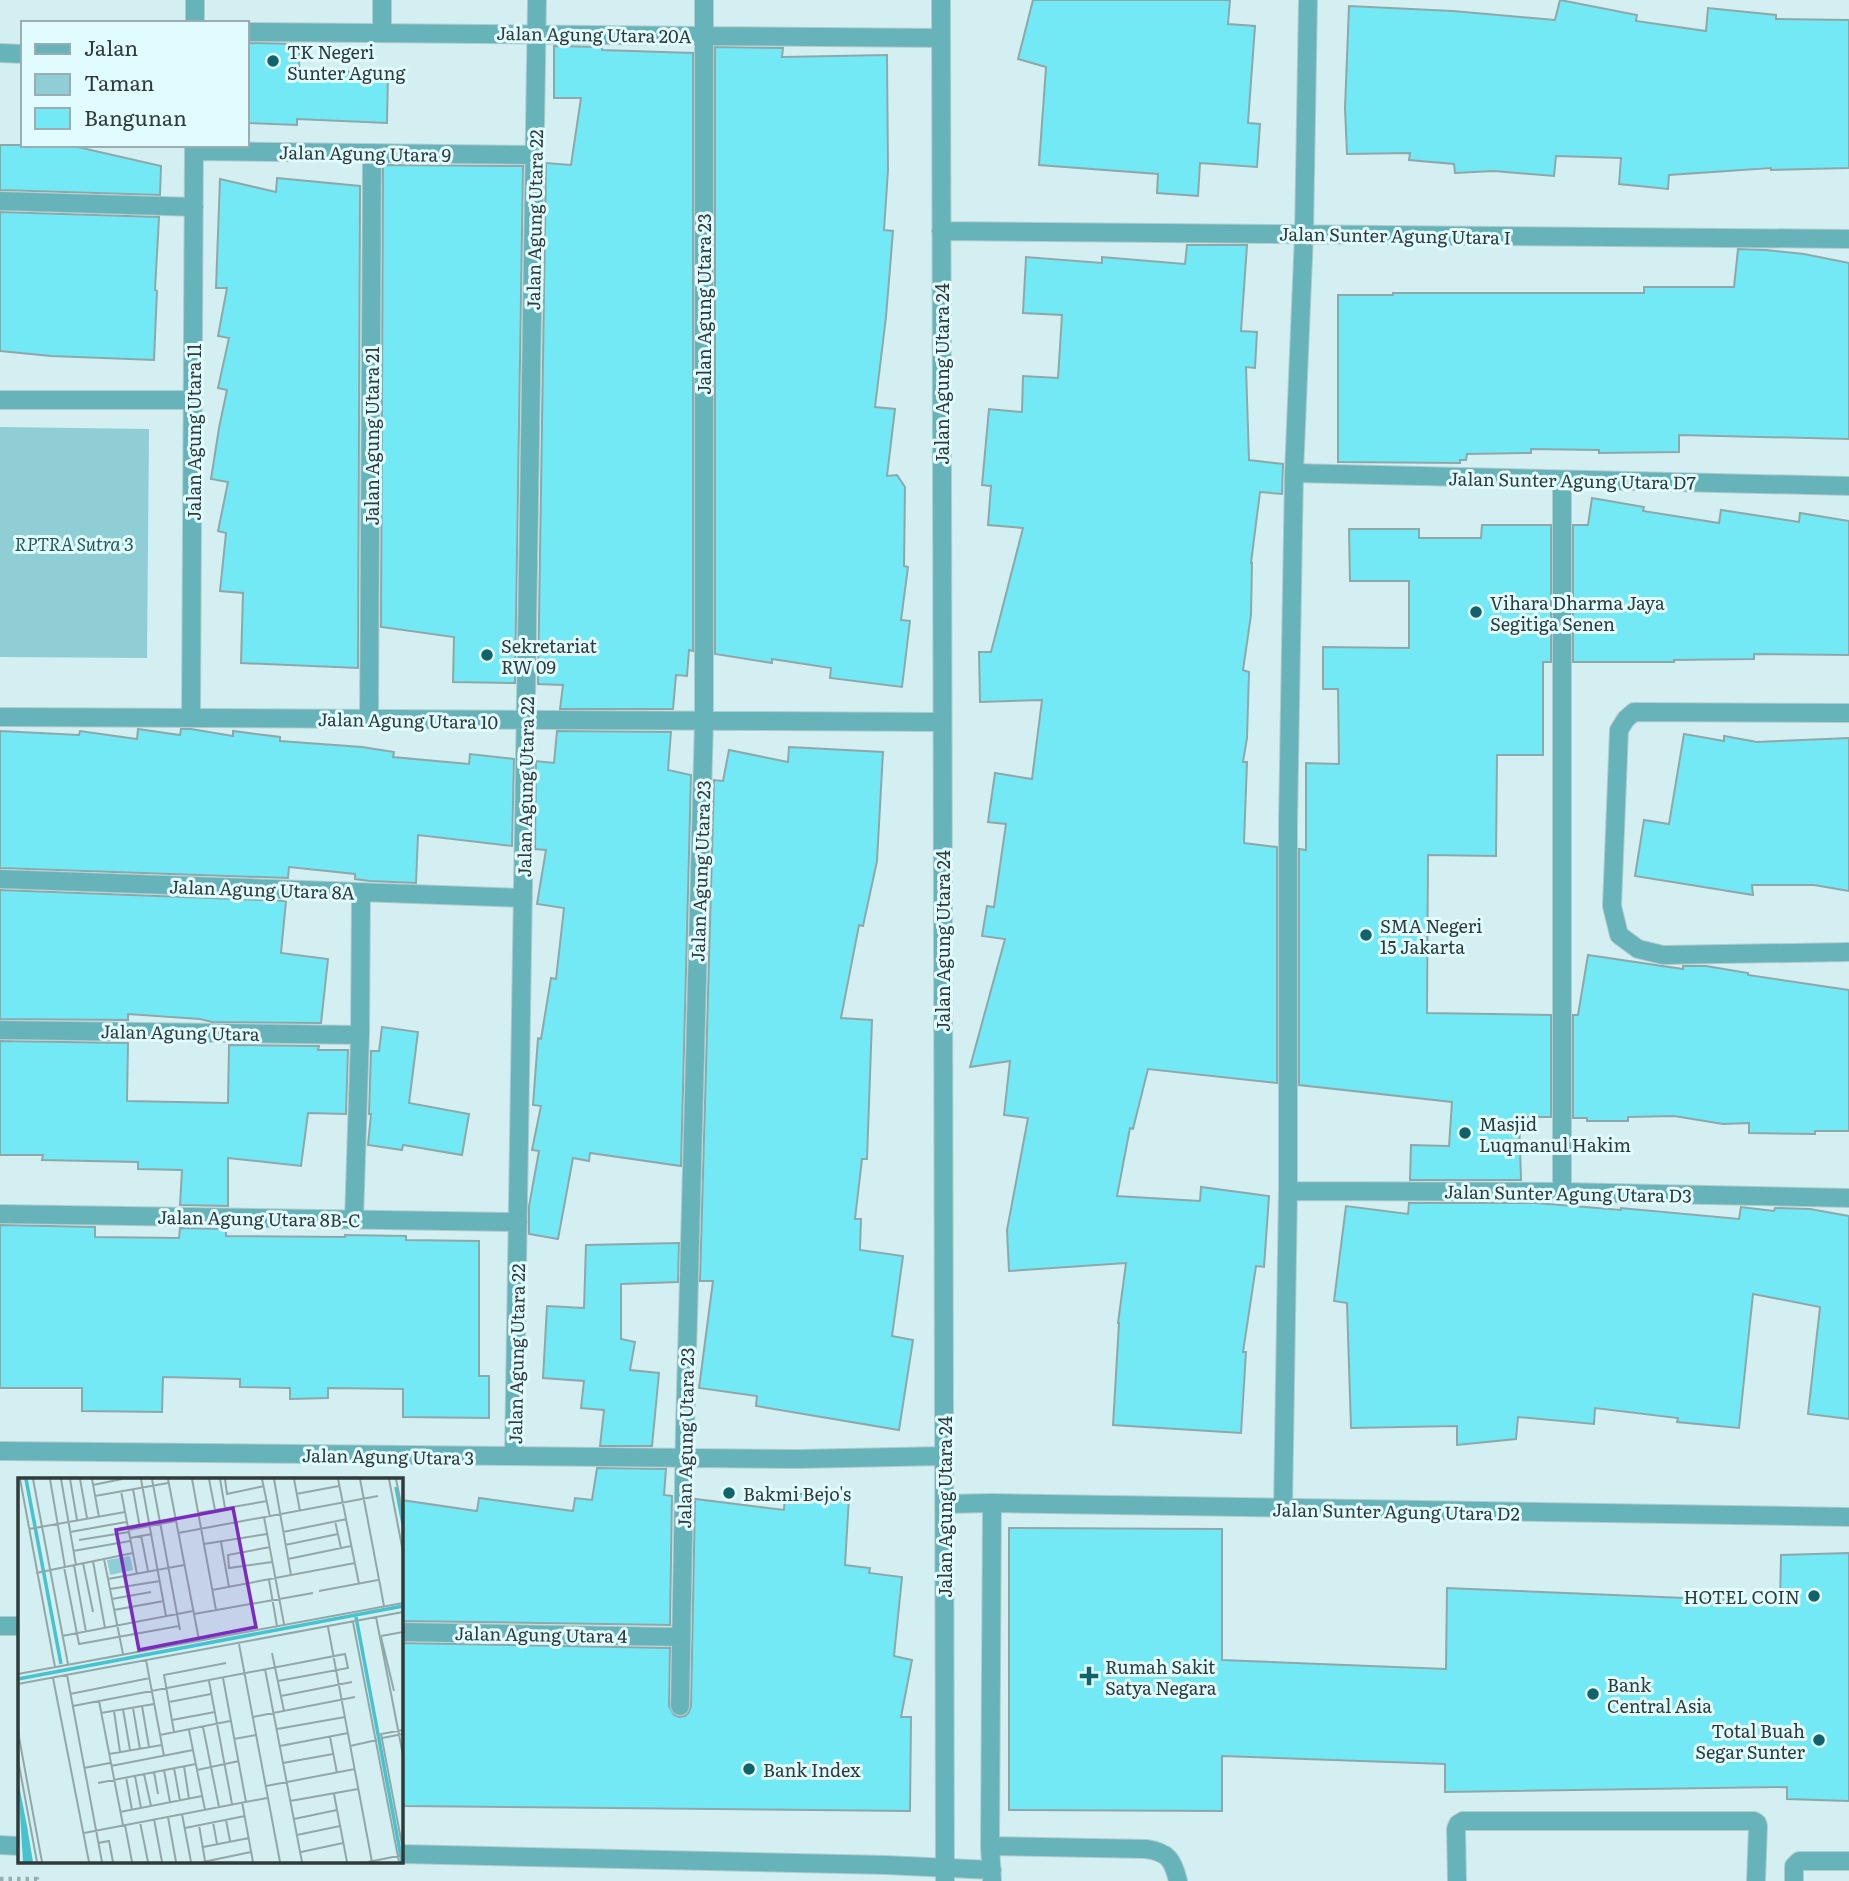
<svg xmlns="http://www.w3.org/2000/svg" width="1849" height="1881" font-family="Literata,serif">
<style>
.green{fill:#8eced4}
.building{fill:#72e9f5;stroke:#8ea8aa;stroke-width:2}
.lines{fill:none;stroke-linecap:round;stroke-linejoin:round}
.lane-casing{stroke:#b3cbcd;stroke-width:20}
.street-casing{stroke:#b3cbcd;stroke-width:20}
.path{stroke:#98adaf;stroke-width:4.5;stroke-dasharray:3.5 5;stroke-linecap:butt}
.lane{stroke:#67b3ba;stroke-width:18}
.street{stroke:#67b3ba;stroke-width:18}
.poi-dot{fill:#126269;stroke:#e1fcff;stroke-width:2.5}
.labels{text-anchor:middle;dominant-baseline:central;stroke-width:6;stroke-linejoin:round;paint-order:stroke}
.street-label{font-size:18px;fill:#2f3a3b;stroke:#e1fcff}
.poi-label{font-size:18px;fill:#2f3a3b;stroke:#e1fcff;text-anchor:start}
.park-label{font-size:18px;font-style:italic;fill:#24585d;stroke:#e1fcff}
.inset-river{fill:none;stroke:#46c3ce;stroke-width:3.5}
.inset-road{fill:none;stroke:#92a7a8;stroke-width:2}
.view{fill:#7b2cbf;fill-opacity:0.15;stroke:#7b2cbf;stroke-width:3.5}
.inset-edge{fill:none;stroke:#2f3a3b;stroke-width:3.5}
</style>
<rect width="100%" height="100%" fill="#d4eff1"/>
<!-- green -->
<path class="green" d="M0,427L149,429L147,658L0,657Z"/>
<!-- building -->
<path class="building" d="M1033,0H1230L1228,24L1255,26L1248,123L1260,124L1257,167L1200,163L1198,196L1157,193L1158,174L1039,165L1046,67L1018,59Z
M1560,0L1637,15L1636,21L1706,31L1708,8L1776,15V19L1849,20V168L1771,170V168L1669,175L1668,189L1619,184L1621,158L1556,156L1554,176L1494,171L1455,173L1454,164L1409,160L1410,153L1347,154L1345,108L1349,6L1453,11L1555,20Z
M248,43L300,44L299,70L388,73L387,123L297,119V125L247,123Z
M554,46L602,47V50L693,53V651L689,650L687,676L676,675L673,709H560L563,685L538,684L546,163L571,165L581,98H554Z
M715,47L783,48L782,57L887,55L888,170L884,230L893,231L886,317L875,407L895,409L887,476L897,475L905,487L904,566L908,567L901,620L910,621L902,687L830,678L831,668L772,659V663L715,654Z
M0,145H69L161,166L160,195L0,190Z
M383,165L523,166L515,683L453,682L454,637L381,627Z
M277,178L360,186L358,668L241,663L243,593L220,591L226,533L218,531L228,482L211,479L219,428L227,390L218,388L229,338L218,336L227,288H216L220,179L276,192Z
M0,212L159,217L155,290L157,291L154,360L51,356L0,351Z
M1187,245H1247L1241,331L1257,332L1255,368L1246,367L1249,460L1283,464L1282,494L1260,492L1251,563H1252L1251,615L1243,670L1249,672L1247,738L1243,762H1247L1244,843L1277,847V1083L1148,1069L1133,1129L1130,1128L1117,1196L1200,1201L1201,1187L1269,1196L1264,1267L1256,1266L1243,1352H1246L1241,1433L1113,1425L1119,1323H1118L1126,1263L1009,1271L1007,1230L1028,1118L1004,1115L1010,1061L970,1067L1005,939L982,936L987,906L994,907L1006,824L988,822L995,773L1032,779L1042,700L980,702L979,652H991L1023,528L988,525L991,486L982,485L989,409L1022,412L1023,376L1058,378L1062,315L1023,313L1026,257L1102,263V257L1185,264Z
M1738,249L1766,250L1804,254L1849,263V439L1679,435V452L1599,453V450L1531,449V453L1467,454L1466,460H1460V463L1338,462V295H1393V293H1644V287H1734Z
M1592,498L1644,507L1643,511L1719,523L1721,510L1799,522L1800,513L1849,521V655L1754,654V659L1674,660V662H1573V525H1588Z
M1482,525H1551V662H1543V755H1497L1496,856L1428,855L1427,1013L1551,1015V1117H1519L1521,1180H1410L1411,1145L1449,1146L1452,1102L1299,1085V849L1306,850V763L1339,764L1338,689H1323V647L1409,648V581H1350L1349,529H1419V538H1481Z
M138,729L180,735L181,729H191L233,736V731L280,737V741L362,747L394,752L393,757L469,764L470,754L514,759L512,846L418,835L416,883L370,881L355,879V874L289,867L288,878L0,868V731L79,735L80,731L137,739Z
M557,731L671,732L668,770L691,775L681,1166L590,1153L589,1161L573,1158L558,1239L529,1234V1206L539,1151L532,1150L541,1106L533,1105L538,1038L541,1039L551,978L556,979L564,908L537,904L546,850L535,849L536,761L554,763Z
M1684,734L1724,741V736L1757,742L1849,738V891L1814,885H1752L1753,895L1635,876L1644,820L1669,824Z
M789,747L883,752L877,861L863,926L859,925L841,1018L872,1020L867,1159H862L855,1219H861L860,1250L903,1256L892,1336L913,1340L899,1430L756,1406L757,1396L699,1388L713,1281H700L714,780L723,781L729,750L788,762Z
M0,890L286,901L281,953L328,959L321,1023L212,1022L200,1019L128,1014V1020L0,1019Z
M1588,955L1683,969V966H1706L1748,973V975L1849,990V1131H1815V1134L1749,1133V1123L1723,1124L1674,1116L1628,1117V1121H1587V1118H1573V1015H1578Z
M382,1027L418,1032L409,1103L469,1114L462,1155L403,1145L402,1150L368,1145L371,1114H369L371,1051H379Z
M0,1041L128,1043L127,1101L228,1103L229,1045L319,1046L318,1050H348L346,1114L308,1113L301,1166L228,1158V1206L180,1205L182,1170L138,1169V1162L42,1160L43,1155H0Z
M1409,1203H1536L1621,1210V1208L1739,1219L1741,1207L1774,1211L1775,1208L1810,1209L1849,1216V1419L1808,1414L1820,1307L1753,1294L1739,1428L1677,1422L1678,1418L1595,1408L1594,1424L1518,1417L1516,1439L1457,1445V1426L1351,1428L1347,1303L1334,1301L1346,1206L1408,1214Z
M0,1225L95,1227V1237L179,1238L180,1228L226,1229V1236L345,1237V1235L406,1236V1240L479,1241V1376H489V1418L403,1417V1389L328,1388V1398L290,1399V1388L240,1387V1379L163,1377L162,1412L82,1411V1388H0Z
M679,1243L678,1282L621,1284V1339L635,1342L630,1370L659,1373L652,1446H600L604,1410L581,1408L584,1381L543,1378L547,1306L584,1308L586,1245Z
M597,1468L666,1469L664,1495L672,1496L670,1625L401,1621V1500L477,1511L479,1498L573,1511L575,1498L592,1500Z
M785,1493L849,1497L845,1565L870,1568L869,1573L902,1577L894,1656L912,1660L901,1717H911L910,1811L401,1806V1643L670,1648L669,1706L674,1715L679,1717L685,1716L689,1712L691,1706L695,1499L784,1510Z
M1009,1528L1222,1529V1660L1446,1669L1447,1588L1780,1602L1781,1555L1849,1553V1801L1787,1799V1787L1445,1792V1764L1222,1756V1811L1009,1810Z"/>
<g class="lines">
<!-- lane casing -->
<g class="lane-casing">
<path id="lane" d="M992,1503L990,1846L992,1881
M0,1845L19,1846
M990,1846L1146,1849C1168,1852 1173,1860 1178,1881
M401,1854L886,1865L992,1870
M1457,1881L1456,1829L1458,1824L1463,1821H1754L1757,1823L1758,1826L1756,1881
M1794,1881V1866L1799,1861H1849"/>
</g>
<!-- street casing -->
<g class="street-casing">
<path id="street" d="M941,0L945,1881
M195,23V0
M247,32L940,38
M382,33V0
M0,53L23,54
M194,151L536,155
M0,201L194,207
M941,231L1849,239
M0,400H193
M1294,473L1849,486
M1562,480V1192
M1849,713L1634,712L1626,719L1619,730L1612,906L1619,935L1638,949L1663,955L1849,952
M0,717L941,722
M191,718L194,145
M369,719L372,153
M0,879L523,898
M0,1030L360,1035
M1288,1191L1562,1192L1849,1198
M0,1214L518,1222
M354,1220L360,1035L361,893
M0,1451L798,1459L944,1456
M514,1456L537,0
M944,1504L992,1503L1849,1517
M1283,1509L1288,1191V822L1294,473L1304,234L1308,0
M0,1626H19
M401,1632L681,1637
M680,1706L685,1428L704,721V0"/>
</g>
<!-- path -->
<path class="path" d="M0,1879H37V1881"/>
<!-- lane -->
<use href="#lane" class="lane"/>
<!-- street -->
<use href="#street" class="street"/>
</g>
<!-- markers -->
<g class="poi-dot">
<circle cx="273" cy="61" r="7"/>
<circle cx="1476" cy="612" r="7"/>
<circle cx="487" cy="655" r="7"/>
<circle cx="1366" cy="935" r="7"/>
<circle cx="1465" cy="1133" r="7"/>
<circle cx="729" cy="1493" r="7"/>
<circle cx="1814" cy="1596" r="7"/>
<path d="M1085.5 1665.5h7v7h7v7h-7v7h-7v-7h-7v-7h7z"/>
<circle cx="1593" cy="1694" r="7"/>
<circle cx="1819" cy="1740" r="7"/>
<circle cx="749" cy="1769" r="7"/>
</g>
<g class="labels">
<!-- street labels -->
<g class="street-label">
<text transform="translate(594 34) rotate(1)">Jalan Agung Utara 20A</text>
<text transform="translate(365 153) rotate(1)">Jalan Agung Utara 9</text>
<text transform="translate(534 220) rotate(-89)">Jalan Agung Utara 22</text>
<text transform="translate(1395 235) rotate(1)">Jalan Sunter Agung Utara I</text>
<text transform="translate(703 304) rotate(-90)">Jalan Agung Utara 23</text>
<text transform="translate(941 374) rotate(-90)">Jalan Agung Utara 24</text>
<text transform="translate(193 432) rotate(-90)">Jalan Agung Utara 11</text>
<text transform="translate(371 436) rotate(-90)">Jalan Agung Utara 21</text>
<text transform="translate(1572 480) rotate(1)">Jalan Sunter Agung Utara D7</text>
<text transform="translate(408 720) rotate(1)">Jalan Agung Utara 10</text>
<text transform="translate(525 787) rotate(-89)">Jalan Agung Utara 22</text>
<text transform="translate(700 871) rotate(-88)">Jalan Agung Utara 23</text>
<text transform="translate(262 889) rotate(2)">Jalan Agung Utara 8A</text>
<text transform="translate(942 941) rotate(-90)">Jalan Agung Utara 24</text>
<text transform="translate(180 1032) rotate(1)">Jalan Agung Utara</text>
<text transform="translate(1568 1193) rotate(1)">Jalan Sunter Agung Utara D3</text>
<text transform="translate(259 1218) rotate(1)">Jalan Agung Utara 8B-C</text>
<text transform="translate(516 1354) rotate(-89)">Jalan Agung Utara 22</text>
<text transform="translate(685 1438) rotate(-89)">Jalan Agung Utara 23</text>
<text transform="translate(388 1456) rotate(1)">Jalan Agung Utara 3</text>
<text transform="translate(944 1507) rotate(-90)">Jalan Agung Utara 24</text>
<text transform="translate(1396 1511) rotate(1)">Jalan Sunter Agung Utara D2</text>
<text transform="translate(541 1634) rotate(1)">Jalan Agung Utara 4</text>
</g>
<!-- poi labels -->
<g class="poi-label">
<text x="287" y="51">TK Negeri<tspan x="287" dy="21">Sunter Agung</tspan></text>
<text x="1490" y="602">Vihara Dharma Jaya<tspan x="1490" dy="21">Segitiga Senen</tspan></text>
<text x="501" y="645">Sekretariat<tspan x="501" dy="21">RW 09</tspan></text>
<text x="1380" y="925">SMA Negeri<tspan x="1380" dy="21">15 Jakarta</tspan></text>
<text x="1479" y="1123">Masjid<tspan x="1479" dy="21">Luqmanul Hakim</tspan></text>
<text x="743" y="1493">Bakmi Bejo's</text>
<text x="1800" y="1596" text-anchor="end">HOTEL COIN</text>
<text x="1105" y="1666">Rumah Sakit<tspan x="1105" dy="21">Satya Negara</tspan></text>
<text x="1607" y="1684">Bank<tspan x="1607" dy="21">Central Asia</tspan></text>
<text x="1805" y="1730" text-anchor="end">Total Buah<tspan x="1805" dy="21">Segar Sunter</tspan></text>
<text x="763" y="1769">Bank Index</text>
</g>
<!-- park labels -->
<g class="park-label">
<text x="74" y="543">RPTRA Sutra 3</text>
</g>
</g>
<!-- overview -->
<g transform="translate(18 1478)">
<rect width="385" height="385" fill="#d4eff1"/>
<path d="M112,78L115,92L92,97L89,82Z" fill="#8eced4"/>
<path d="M0,302L9,348L15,384H5Z" fill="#46c3ce"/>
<path class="inset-river" d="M8,1L43,186M378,9L385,46M338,139L384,384M0,201L385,128"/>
<path class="inset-road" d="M2,1L37,189M15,1L50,186M32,1L47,89M43,1L58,87M52,1L59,42M62,1L69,40M74,1L81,39M123,1L148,138M134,1L162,152M150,1L181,162M174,1L198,132M191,1L197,32M202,1L207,30M207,1L209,16L246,8M244,1L252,39M256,1L273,97M276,1L282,33M320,1L341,106M342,1L366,128M371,1L385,74M378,1L385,36M75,7L104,1M115,11L122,50M103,13L119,96M278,16L321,8M77,18L150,5M180,35L249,23M246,39L266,146M317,43L323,70M11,51L107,34M110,52L158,43M52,54L108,44M265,54L329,41M160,55L360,18M123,57L130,93M112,60L134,56M61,62L111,54M203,64L211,109M186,66L249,56M267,67L320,56M252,69L210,77L211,90L254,84M55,73L112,63M86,81L105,176M270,81L333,68M75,83L87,150M65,85L75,134M56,87L68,154M46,89L61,166L161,148M18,95L115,75M90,101L166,87M251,102L259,148M92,111L142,103M194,112L337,85M301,113L360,102M94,121L133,114M96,132L146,123M176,136L295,115M358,139L385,277M335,144L381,384M310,149L354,384M44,158L175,133M363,158L385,154M363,159L376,213M221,166L262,384M254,175L266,233M128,182L146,278M247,191L284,384M0,196L385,125M49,197L84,384M35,200L71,384M205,200L228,324M191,203L214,326M0,206L385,134M52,216L132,200M263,218L334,204M81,223L105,347M151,224L193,216M55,228L327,176L330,190L260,203M124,228L131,269M115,230L122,271M105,231L112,272M96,233L102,274M83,235L136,226M235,239L337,219M154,242L197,234M185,249L201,329M259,251L327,239M171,252L187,332M385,252L363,256L385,372M0,254L24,384M156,254L146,197L208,185M142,257L212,243M312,259L319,295M364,260L385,256M216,261L238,257M262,268L330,255M332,268L359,262M91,276L144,267M0,282L19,384M265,285L315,276M93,288L175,272M166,288L171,321M66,290L92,285M156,290L162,323M146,292L152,324M179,292L221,283M136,294L140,316M126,296L133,328M117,298L123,330M108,299L114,332M80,305L178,286M248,308L337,291M316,316L329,384M272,323L340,311M224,324L235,384M102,334L184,318M164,336L173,384M150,339L158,384M136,341L144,384M276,341L319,332M208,342L212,363M122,344L130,384M195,344L199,366M107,347L114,384M181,347L187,383M167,350L227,338M66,355L249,320M279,357L322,348M80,365L91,363L95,384M185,369L231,360M283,374L325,365M185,384L233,374M350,384L385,377"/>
<path class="view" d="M215,30L238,149L121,172L98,52Z"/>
<rect width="385" height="385" class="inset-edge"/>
</g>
<!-- legend -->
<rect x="21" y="21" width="228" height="126" fill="#e1fcff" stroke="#9aaeb1" stroke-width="2"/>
<rect x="35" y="44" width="35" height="10" fill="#67b3ba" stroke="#9aaeb1" stroke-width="2"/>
<text x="84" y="56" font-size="21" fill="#2f3a3b">Jalan</text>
<rect x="35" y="74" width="35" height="21" fill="#8eced4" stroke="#9aaeb1" stroke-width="2"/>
<text x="84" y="91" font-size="21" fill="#2f3a3b">Taman</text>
<rect x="35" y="108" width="35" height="21" fill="#72e9f5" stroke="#9aaeb1" stroke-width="2"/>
<text x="84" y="126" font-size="21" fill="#2f3a3b">Bangunan</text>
</svg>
